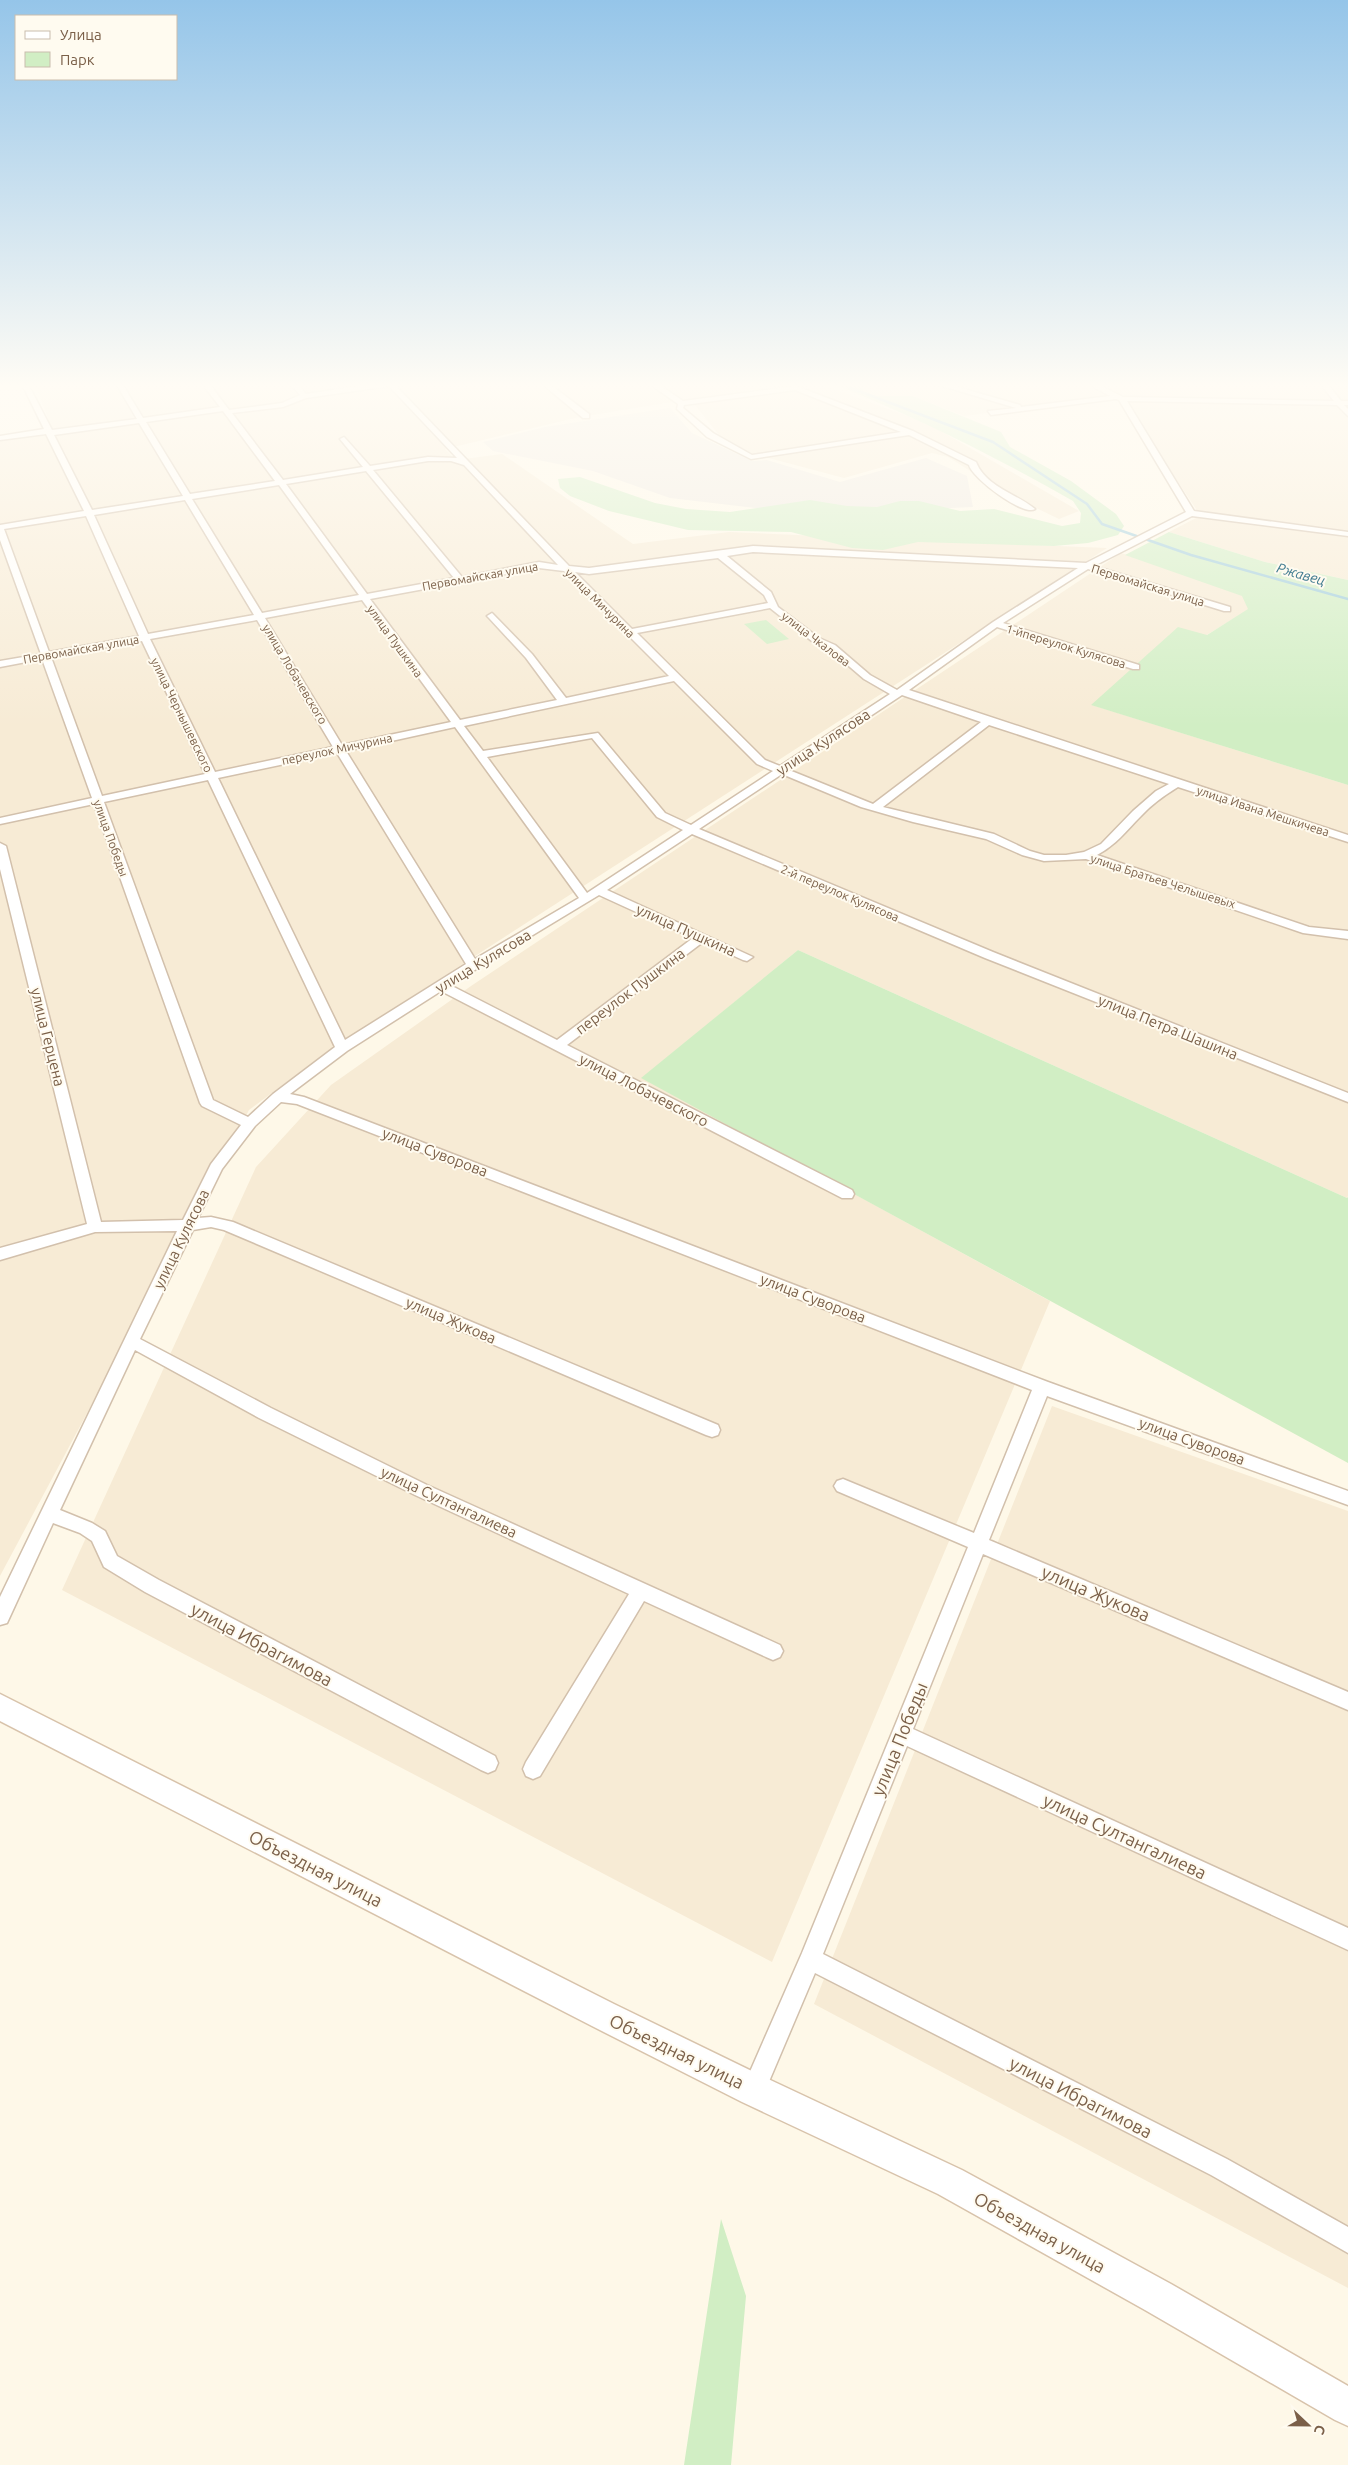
<svg xmlns="http://www.w3.org/2000/svg" width="1348" height="2465" font-family="Ubuntu,sans-serif">
<style>
.residential{fill:#f7ebd5}
.industrial{fill:#efe9e1}
.green{fill:#d1eec4}
.lines{fill:none;stroke-linecap:round;stroke-linejoin:round}
.stream{stroke:#9fcddd;stroke-width:2.5}
.street-casing{stroke:#d2c0ac;stroke-width:3}
.secondary-casing{stroke:#d8c3ab;stroke-width:3}
.street{fill:#fff;fill-rule:evenodd}
.secondary{fill:#fff;fill-rule:evenodd}
.labels{text-anchor:middle;dominant-baseline:central;stroke-width:4;stroke-linejoin:round;paint-order:stroke}
.far-street-label{font-size:12px;fill:#7b6049;stroke:#fffbf0}
.far-water-label{font-size:14px;font-style:italic;fill:#407b90;stroke:#fffbf0}
.street-label{font-size:15px;fill:#7b6049;stroke:#fffbf0}
.near-street-label{font-size:18px;fill:#7b6049;stroke:#fffbf0}
</style>
<rect width="100%" height="100%" fill="#fef8e8"/>
<!-- residential -->
<path class="residential" d="M34,382H814L927,423L1079,511L1059,519L1005,493L948,457L932,453L844,478L753,454L719,435L690,399L575,418L445,449L456,460L502,454L633,544L729,532L1107,548L331,1049L249,1110L0,1576V437L52,429Z
M864,382H1068L1091,388L1108,397L964,416L913,396H876L863,393Z
M1095,382H1348V533L1198,512L1122,397Z
M1200,516L1348,537V580L1265,562L1169,532Z
M1121,553L1264,600L1092,705L1348,785V1196L1347,1198L798,950L642,1078L1050,1301L772,1962L62,1590L256,1167L331,1085L471,986Z
M1052,1406L1348,1511V2288L814,2004Z"/>
<!-- industrial -->
<path class="industrial" d="M670,408L692,433L752,461L767,460L840,482L926,458L967,476L973,507L879,511L765,509L670,498L593,471L493,451L483,442L545,427Z"/>
<!-- green -->
<path class="green" d="M829,382H864L863,393L876,396H913L1001,432L1010,447L1071,481L1116,514L1124,526L1118,535L1088,543L1054,546L918,542L883,550L852,548L791,532L688,530L609,511L570,496L560,488L558,479L580,477L655,503L686,509L730,512L810,500L847,506L877,507L900,501H919L960,511L994,509L1062,526L1080,523L1081,513L1073,501C994,456 914,416 829,382Z
M1169,532L1265,562L1348,580V785L1091,705L1178,627L1207,635L1248,609L1242,596L1125,555Z
M766,620L789,639L767,644L744,624Z
M798,950L1347,1198L1348,1197V1463L641,1078Z
M721,2219L746,2296L731,2465H684Z"/>
<g class="lines">
<!-- stream -->
<path class="stream" d="M846,382L851,388L993,442L1087,504L1102,524L1191,555L1348,599"/>
<!-- street casing -->
<g class="street-casing">
<path id="street" d="M21,382H27L52,430L137,419L115,382H121L143,418L220,407L201,382H208L229,410L282,403L300,395L289,382H296L306,394L385,382H402L395,385L569,566L589,568L753,546L1086,563L1186,512L1119,400L1116,399L991,415L988,411L1016,408L929,382H940L1020,405L1021,407L1110,396L1084,382H1093L1123,397L1334,401L1319,382H1326L1341,401H1348V405H1344L1348,409V416L1337,405L1127,401L1194,511L1348,532V536L1192,516L1094,566L1230,607V611H1224L1088,569L1003,623L1139,665V669H1133L997,627L909,690L1348,835V842L1178,787C1165,795 1152,804 1141,816C1126,831 1116,845 1097,855L1309,927L1348,931V939L1303,933L1086,859L1044,861L1022,855L986,839L913,822L861,807L782,774L699,829L993,952L1348,1093V1102L985,958L692,834L607,890L753,957L747,961L743,960L703,942L567,1045L852,1190L854,1194L852,1198H842L441,991L347,1051L290,1094L304,1097L1048,1382L1348,1491V1505L1047,1396L989,1540L1348,1692V1710L983,1554L913,1729L1348,1928V1950L907,1746L823,1954L1227,2159L1348,2227V2253L1211,2175L815,1973L762,2098L754,2102L746,2098L742,2090L802,1953L968,1547L837,1491L834,1486L837,1481L843,1479L974,1533L1032,1390L297,1104L281,1102L255,1126L222,1169L198,1218L211,1217L233,1222L718,1425L720,1430L718,1435L712,1437L706,1435L224,1230L211,1227L193,1230L140,1339L271,1408L427,1485L780,1645L783,1651L780,1657L773,1660L766,1657L644,1601L540,1776L533,1779L526,1776L523,1769L526,1762L629,1594L415,1495L259,1418L135,1350L60,1510L92,1523L105,1531L117,1556L159,1580L495,1756L498,1763L495,1770L488,1773L481,1770L145,1592L104,1567L92,1541L80,1533L53,1523L7,1623L0,1625V1597L177,1231L95,1232L0,1260V1248L87,1224L0,869V843L6,846L101,1222L183,1220L211,1164L241,1125L202,1106L200,1103L94,804L0,824V818L92,798L42,659L0,667V661L41,654L0,540V525L84,511L46,434L0,440V436L44,429ZM389,386L457,458L428,457L370,466L344,437L340,439L363,467L283,480L232,413L283,407L306,398ZM223,411L275,481L190,494L146,422ZM139,423L183,496L92,510L54,435ZM428,461H451L464,465L558,565L539,562L462,577L373,470ZM366,471L454,578L367,594L286,484ZM279,485L359,595L262,613L192,499ZM185,500L254,615L148,634L94,515ZM86,516L139,636L49,652L4,529ZM753,552L1078,568L993,622L897,690L870,675L835,645L819,638L778,607L771,592L727,556ZM718,558L764,595L768,603L632,629L575,572L589,574ZM539,568L564,571L669,676L566,698L532,654L492,613L487,616L489,618L526,658L557,700L460,720L370,599ZM362,600L451,722L342,745L265,618ZM770,608L813,642L829,649L864,679L890,694L780,766L765,760L637,633ZM257,620L333,747L215,772L150,639ZM142,641L205,774L102,796L51,657ZM674,681L757,764L773,771L691,825L665,813L598,733L483,751L464,726ZM902,695L981,722L873,804L789,770ZM989,725L1169,784L1156,791L1133,811L1101,844L1084,852L1066,855H1044L1030,851L994,834L883,807ZM455,727L579,898L475,959L346,751ZM592,738L657,817L683,830L587,893L487,757ZM337,753L466,964L345,1040L218,778ZM208,780L335,1047L273,1094L248,1117L213,1100L104,802ZM599,895L693,938L557,1040L450,985Z
M540,382H547L589,414V418H583Z
M647,382H655L683,401L796,386L913,431L976,462C986,487 1017,494 1035,509C1024,517 972,478 969,465L909,435L751,459L707,437L677,409L678,404ZM795,390L901,432L752,455L713,433L683,408L684,405Z"/>
</g>
<!-- secondary casing -->
<g class="secondary-casing">
<path id="secondary" d="M0,1694L614,2004L766,2078L962,2170L1171,2284L1348,2386V2426L1335,2420L1145,2310L938,2194L742,2102L592,2026L0,1721Z"/>
</g>
<!-- street -->
<use href="#street" class="street"/>
<!-- secondary -->
<use href="#secondary" class="secondary"/>
</g>
<!-- sky -->
<linearGradient id="sky" x2="0" y2="1"><stop stop-color="#95c5e9"/><stop offset="0.53" stop-color="#fffcf5"/><stop offset="1" stop-color="#fffcf5" stop-opacity="0"/></linearGradient>
<rect width="1348" height="727" fill="url(#sky)"/>
<g class="labels">
<!-- far-street labels -->
<g class="far-street-label">
<text transform="translate(480 576) rotate(-10)">Первомайская улица</text>
<text transform="translate(1148 585) rotate(17)">Первомайская улица</text>
<text transform="translate(600 603) rotate(45)">улица Мичурина</text>
<text transform="translate(816 639) rotate(37)">улица Чкалова</text>
<text transform="translate(395 641) rotate(54)">улица Пушкина</text>
<text transform="translate(1066 646) rotate(17)">1-йпереулок Кулясова</text>
<text transform="translate(81 649) rotate(-10)">Первомайская улица</text>
<text transform="translate(295 674) rotate(59)">улица Лобачевского</text>
<text transform="translate(182 715) rotate(64)">улица Чернышевского</text>
<text transform="translate(337 749) rotate(-12)">переулок Мичурина</text>
<text transform="translate(1263 811) rotate(18)">улица Ивана Мешкичева</text>
<text transform="translate(111 838) rotate(70)">улица Победы</text>
<text transform="translate(1163 881) rotate(18)">улица Братьев Челышевых</text>
<text transform="translate(840 893) rotate(23)">2-й переулок Кулясова</text>
</g>
<!-- far-water labels -->
<g class="far-water-label">
<text transform="translate(1301 574) rotate(16)">Ржавец</text>
</g>
<!-- street labels -->
<g class="street-label">
<text transform="translate(823 742) rotate(-33)">улица Кулясова</text>
<text transform="translate(686 930) rotate(24)">улица Пушкина</text>
<text transform="translate(483 961) rotate(-31)">улица Кулясова</text>
<text transform="translate(630 991) rotate(-37)">переулок Пушкина</text>
<text transform="translate(1168 1027) rotate(22)">улица Петра Шашина</text>
<text transform="translate(48 1037) rotate(76)">улица Герцена</text>
<text transform="translate(644 1090) rotate(27)">улица Лобачевского</text>
<text transform="translate(435 1152) rotate(21)">улица Суворова</text>
<text transform="translate(181 1239) rotate(-64)">улица Кулясова</text>
<text transform="translate(813 1298) rotate(21)">улица Суворова</text>
<text transform="translate(451 1320) rotate(23)">улица Жукова</text>
<text transform="translate(1192 1441) rotate(20)">улица Суворова</text>
<text transform="translate(449 1502) rotate(25)">улица Султангалиева</text>
</g>
<!-- near-street labels -->
<g class="near-street-label">
<text transform="translate(1096 1593) rotate(23)">улица Жукова</text>
<text transform="translate(262 1644) rotate(28)">улица Ибрагимова</text>
<text transform="translate(899 1739) rotate(-68)">улица Победы</text>
<text transform="translate(1125 1836) rotate(25)">улица Султангалиева</text>
<text transform="translate(316 1868) rotate(27)">Объездная улица</text>
<text transform="translate(677 2051) rotate(26)">Объездная улица</text>
<text transform="translate(1081 2097) rotate(27)">улица Ибрагимова</text>
<text transform="translate(1040 2232) rotate(29)">Объездная улица</text>
</g>
</g>
<!-- legend -->
<rect x="15" y="15" width="162" height="65" fill="#fffbf0" stroke="#cabdad"/>
<rect x="25" y="31" width="25" height="8" fill="#ffffff" stroke="#cabdad"/>
<text x="60" y="40" font-size="15" fill="#7b6049">Улица</text>
<rect x="25" y="52" width="25" height="15" fill="#d1eec4" stroke="#cabdad"/>
<text x="60" y="65" font-size="15" fill="#7b6049">Парк</text>
<!-- north arrow -->
<g transform="translate(1308 2425) rotate(112)" stroke="#fffbf0" stroke-width="4" paint-order="stroke">
<path d="M0-4L9 19L0 12L-9 19Z" fill="#7b6049"/>
<text y="-8" font-size="14" font-weight="bold" text-anchor="middle" fill="#7b6049">С</text>
</g>
</svg>
